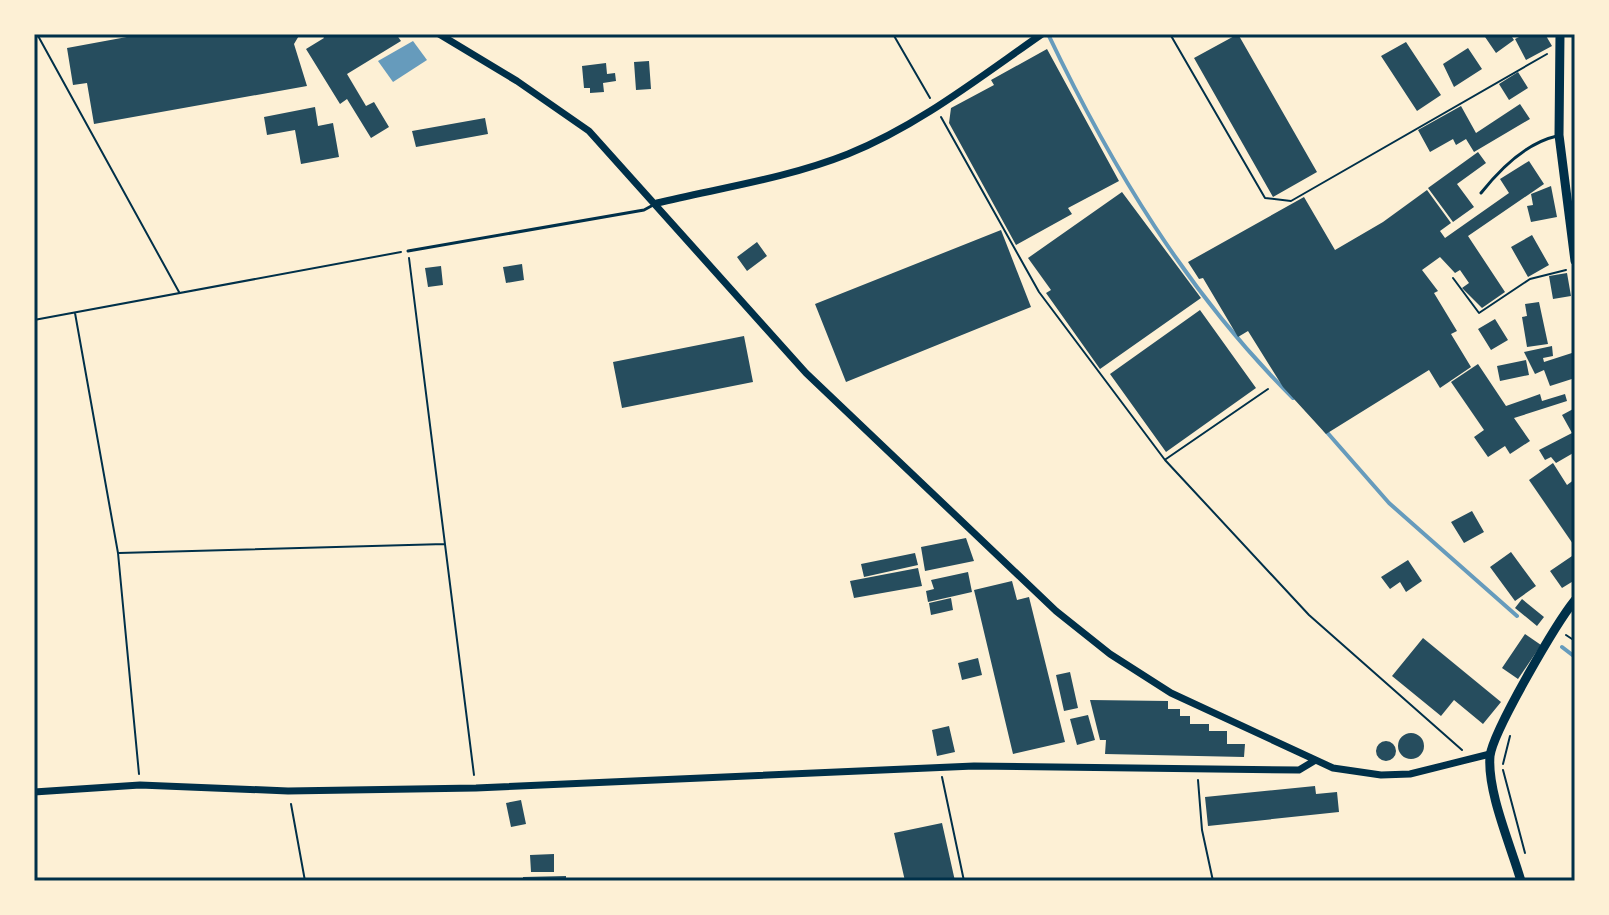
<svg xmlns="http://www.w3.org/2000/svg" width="1609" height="915" font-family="'Fira Sans',sans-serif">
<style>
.water{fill:#669bbc}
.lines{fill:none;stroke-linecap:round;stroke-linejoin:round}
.stream{stroke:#669bbc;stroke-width:4}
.building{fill:#264d5e}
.path{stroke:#003049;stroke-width:2}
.service{stroke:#003049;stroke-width:3}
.minor{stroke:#003049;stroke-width:7}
.tertiary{stroke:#003049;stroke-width:9}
.neatline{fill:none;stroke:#003049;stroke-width:3}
</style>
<rect width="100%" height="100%" fill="#fdf0d5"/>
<!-- water -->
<path class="water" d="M413,41L427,60L393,82L378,61Z"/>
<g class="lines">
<!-- stream -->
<path class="stream" d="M1048,34C1111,166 1188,294 1293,398
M1325,430L1389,503L1517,616
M1562,647L1575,657"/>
</g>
<!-- building -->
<path class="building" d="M143,34H300L294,44L307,86L94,124L87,83L73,85L67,48Z
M322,34H396L401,41L347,74L366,106L374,102L389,127L371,138L347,99L340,104L306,49L324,38Z
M1238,34L1317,172L1273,197L1194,58Z
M1483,34H1510L1514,40L1496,53Z
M1525,34H1545L1552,46L1526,60L1515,39Z
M1406,42L1441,95L1417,111L1381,56Z
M1468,48L1482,69L1454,87L1443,64Z
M1047,49L1119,181L1068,208L1072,214L1016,245L949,123L951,108L994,85L991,80Z
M649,61L651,89L636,90L634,62Z
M606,63L607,74L615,73L616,81L603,83L604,92L590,93V88H584L582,66Z
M1518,72L1528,88L1509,100L1499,84Z
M1520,104L1530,119L1474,152L1466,139L1456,145L1453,139L1430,152L1418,130L1461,106L1476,133Z
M315,107L318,126L333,123L339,157L301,164L295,130L267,135L264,117Z
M485,118L488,134L416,147L412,131Z
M1478,152L1486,163L1457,184L1474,207L1453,222L1428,188Z
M1529,161L1544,184L1468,236L1505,292L1482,308L1462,288L1469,283L1460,270L1455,273L1440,257L1422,270L1438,291L1434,293L1457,331L1451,334L1471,367L1440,388L1429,370L1326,434L1283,387L1248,331L1238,337L1203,278L1199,279L1188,262L1304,197L1335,250L1383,222L1427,190L1451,223L1440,231L1445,238L1509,193L1500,179Z
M1551,186L1557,217L1531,222L1527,206L1533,205L1531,194Z
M1122,192L1201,298L1100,369L1046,293L1051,290L1028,258Z
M1001,230L1031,307L846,382L815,304Z
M1532,235L1549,265L1528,277L1511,247Z
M757,242L767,256L747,271L737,257Z
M522,264L524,280L506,283L503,267Z
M441,266L443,285L428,287L425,268Z
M1567,273L1571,296L1553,299L1549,276Z
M1539,302L1548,344L1527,347L1522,317L1527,316L1525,304Z
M1200,310L1256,388L1166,452L1110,374Z
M1495,319L1508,340L1491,350L1478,329Z
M744,336L753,382L622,408L613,362Z
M1552,346L1553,356L1543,358L1544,362L1575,352V378L1550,386L1544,370L1535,374L1524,352Z
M1526,360L1529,375L1500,381L1497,366Z
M1478,364L1506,406L1540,394L1542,401L1565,394L1567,401L1514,418L1530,441L1510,454L1505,446L1488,457L1474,437L1484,430L1451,382Z
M1575,408V452L1556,463L1551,457L1545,460L1539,450L1572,433L1562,415Z
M1553,463L1567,485L1575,479L1573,544L1529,480Z
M1472,511L1484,532L1464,543L1451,522Z
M966,538L974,561L925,571L921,547Z
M1511,552L1536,586L1515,601L1490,567Z
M915,553L918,565L864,577L861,564Z
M1575,554V580L1562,588L1550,571Z
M1408,560L1422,581L1406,592L1400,582L1390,589L1381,577Z
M918,568L922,586L854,598L850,581Z
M968,572L972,592L928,602L926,591L934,589L931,580Z
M1012,581L1017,600L1029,597L1065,742L1013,754L974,590Z
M951,598L953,610L931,615L929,603Z
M1522,599L1544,617L1537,626L1515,608Z
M1525,634L1541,645L1518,679L1502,668Z
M1423,638L1501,702L1483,724L1454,700L1441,716L1392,676Z
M978,658L982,675L962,680L958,663Z
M1070,672L1078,708L1064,711L1056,675Z
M1090,700L1168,701V709H1180V716H1190V724H1209V731H1227V744H1245L1244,757L1105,754L1106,740H1100Z
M1088,715L1095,740L1077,745L1070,719Z
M949,726L955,752L937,756L932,730Z
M1398 746a13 13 0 1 1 26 0a13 13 0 1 1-26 0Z
M1376 751a10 10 0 1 1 20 0a10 10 0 1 1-20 0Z
M1315,786L1316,794L1337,792L1339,812L1208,826L1205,797Z
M521,800L526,824L511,827L506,803Z
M942,823L955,881H905L894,833Z
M554,854V872H531L530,855Z
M566,876V881H523V877Z"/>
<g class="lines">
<!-- path -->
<path class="path" d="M37,34L179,292
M893,34L930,98
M1170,34L1265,198L1291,201L1547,54
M941,117L1039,292L1165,460L1309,615L1462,750
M409,258L474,775
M1453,278L1479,313L1530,279L1566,270
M75,313L118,553L139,774
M34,320L401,252
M1166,459L1268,389
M119,553L445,544
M1566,635L1575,641
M1503,764L1510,736
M1503,770L1525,853
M942,777L964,881
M1198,780L1202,830L1213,881
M291,804L305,881"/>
<!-- service -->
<path class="service" d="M1481,193C1500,169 1526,143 1557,136
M408,251L644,210L655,204"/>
<!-- minor -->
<path class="minor" d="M439,34L517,81L589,131L806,373L1056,611L1110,654L1171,693L1333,768L1381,775L1410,774L1490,754
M657,203C720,188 788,178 848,154C918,126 980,77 1042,34
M34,792L140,785L288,791L476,788L974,766L1299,770L1314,761"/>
<!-- tertiary -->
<path class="tertiary" d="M1560,34L1559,135L1575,261
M1521,881C1511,846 1487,792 1490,756C1493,731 1557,622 1575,600"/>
</g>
<!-- border -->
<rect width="1609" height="915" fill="none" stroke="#fdf0d5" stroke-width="72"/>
<rect x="36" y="36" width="1537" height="843" class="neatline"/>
</svg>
